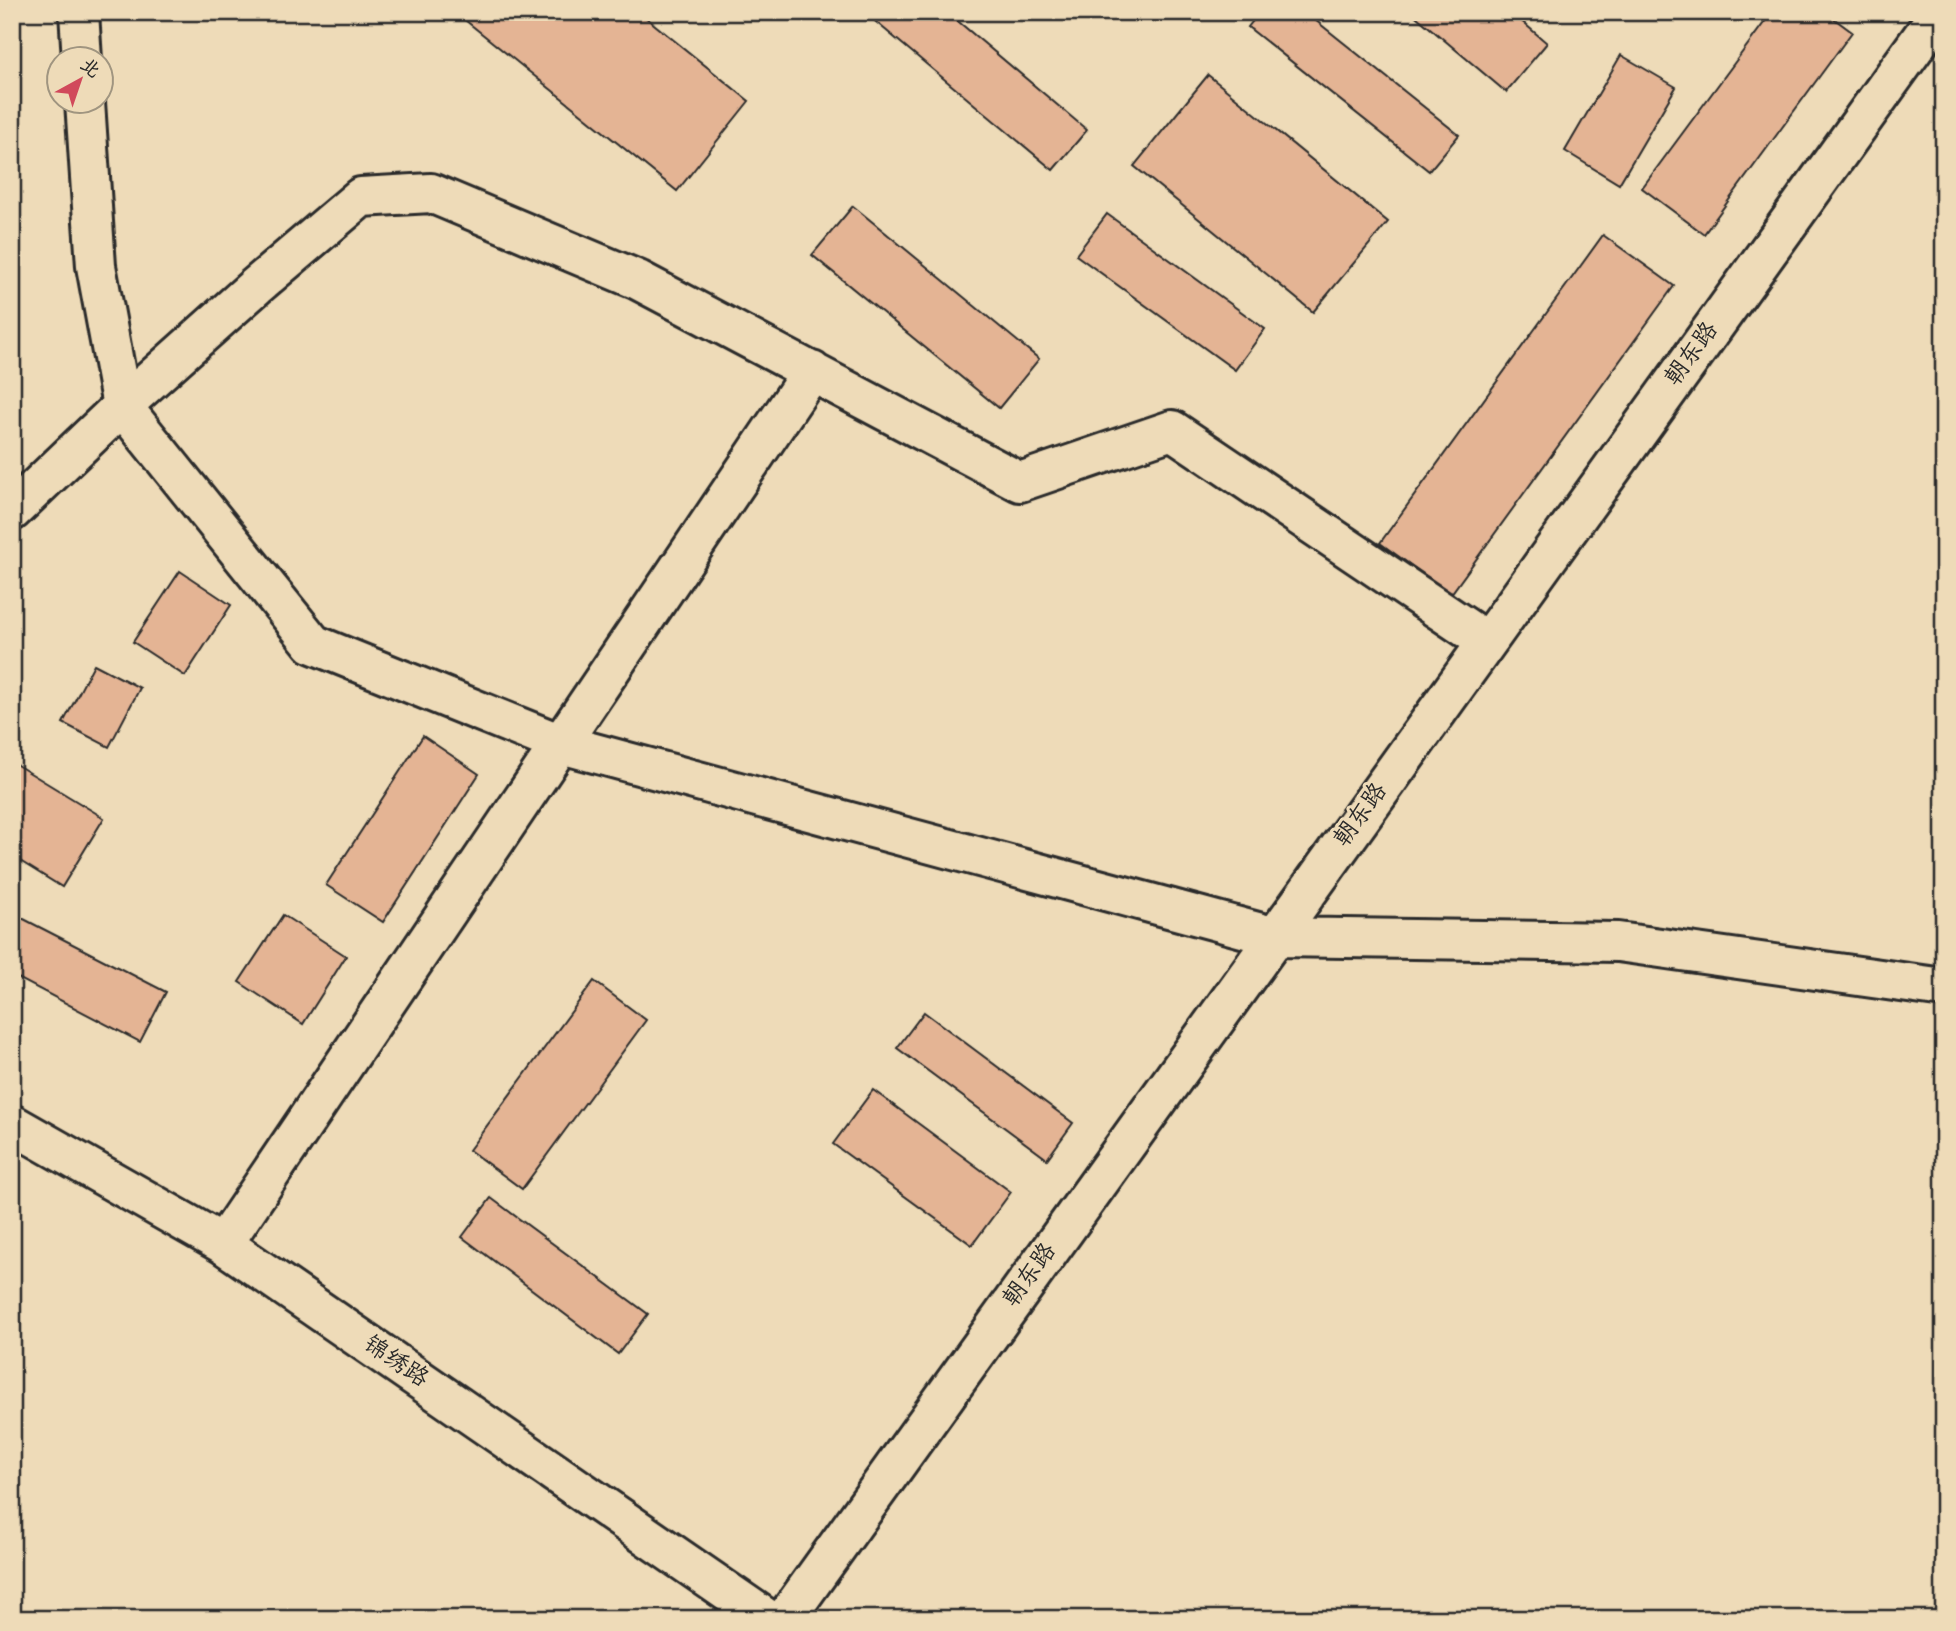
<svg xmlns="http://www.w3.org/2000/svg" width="1956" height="1631" font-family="Dekko,'LXGW WenKai TC',sans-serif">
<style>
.building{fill:#e4b494;stroke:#2b2b2b;stroke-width:2}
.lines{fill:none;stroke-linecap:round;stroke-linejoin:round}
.street-casing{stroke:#2b2b2b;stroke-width:44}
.secondary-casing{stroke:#2b2b2b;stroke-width:44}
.street{stroke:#eedbb8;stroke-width:38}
.secondary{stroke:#eedbb8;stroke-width:38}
.labels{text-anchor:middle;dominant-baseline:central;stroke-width:6;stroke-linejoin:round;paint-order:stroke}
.street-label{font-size:24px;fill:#2b2b2b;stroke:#eedbb8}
</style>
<rect width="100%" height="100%" fill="#eedbb8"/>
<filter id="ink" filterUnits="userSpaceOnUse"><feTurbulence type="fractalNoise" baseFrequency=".0143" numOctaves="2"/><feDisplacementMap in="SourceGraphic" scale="14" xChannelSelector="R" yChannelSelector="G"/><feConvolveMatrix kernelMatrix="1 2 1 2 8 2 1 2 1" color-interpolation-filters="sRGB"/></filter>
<g filter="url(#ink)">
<!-- building -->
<path class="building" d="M455,12H639L749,101L677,191Z
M864,12H947L1087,130L1053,170Z
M1260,12H1305L1459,135L1429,171L1248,27Z
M1411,12H1511L1547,43L1506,92Z
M1772,12H1825L1852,32L1704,234L1642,188Z
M1621,55L1676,87L1619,184L1565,151Z
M1208,75L1388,222L1313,312L1134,166Z
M853,206L1039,359L999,408L812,255Z
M1107,214L1265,329L1235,370L1076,255Z
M1603,235L1674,286L1451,594L1380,543Z
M180,571L231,605L185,676L133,642Z
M94,664L140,688L109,747L63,723Z
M423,736L479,774L383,922L326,885Z
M12,762L104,818L62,887L12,856Z
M12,913L166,992L140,1042L12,975Z
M283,915L346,956L303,1024L239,982Z
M594,981L646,1020L522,1189L469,1150Z
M924,1012L1073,1123L1047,1159L897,1048Z
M873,1090L1011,1192L972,1245L833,1144Z
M491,1198L648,1314L618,1354L462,1237Z"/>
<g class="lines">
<!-- street casing -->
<g class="street-casing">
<path id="street" d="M79,12L82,60
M85,102L96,266L122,406"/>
</g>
<!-- secondary casing -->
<g class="secondary-casing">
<path id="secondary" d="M122,406L313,644L561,744L1276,937L1618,942L1944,988
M12,511L122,406L255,287L361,197L431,193L638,280L1020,482L1172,430L1487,642
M12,1124L223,1244L767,1619
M223,1244L812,371
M785,1619L1940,12"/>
</g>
<!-- street -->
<use href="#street" class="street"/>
<!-- secondary -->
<use href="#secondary" class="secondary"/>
</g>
</g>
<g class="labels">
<!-- street labels -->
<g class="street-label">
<text transform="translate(1693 355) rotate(-54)">朝东路</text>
<text transform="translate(1362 816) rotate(-54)">朝东路</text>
<text transform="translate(1031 1276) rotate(-54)">朝东路</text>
<text transform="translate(395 1363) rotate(34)">锦绣路</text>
</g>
</g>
<!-- margin -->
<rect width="1956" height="1631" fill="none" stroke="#eedbb8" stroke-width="42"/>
<rect x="21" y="21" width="1914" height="1589" fill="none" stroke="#2b2b2b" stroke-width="2.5" filter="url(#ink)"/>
<!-- north arrow -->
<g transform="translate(80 80) rotate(40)"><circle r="33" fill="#eedbb8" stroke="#a09580" stroke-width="2"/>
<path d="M0-5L12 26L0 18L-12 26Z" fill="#d1495b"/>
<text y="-10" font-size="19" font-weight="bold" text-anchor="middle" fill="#2b2b2b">北</text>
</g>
</svg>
